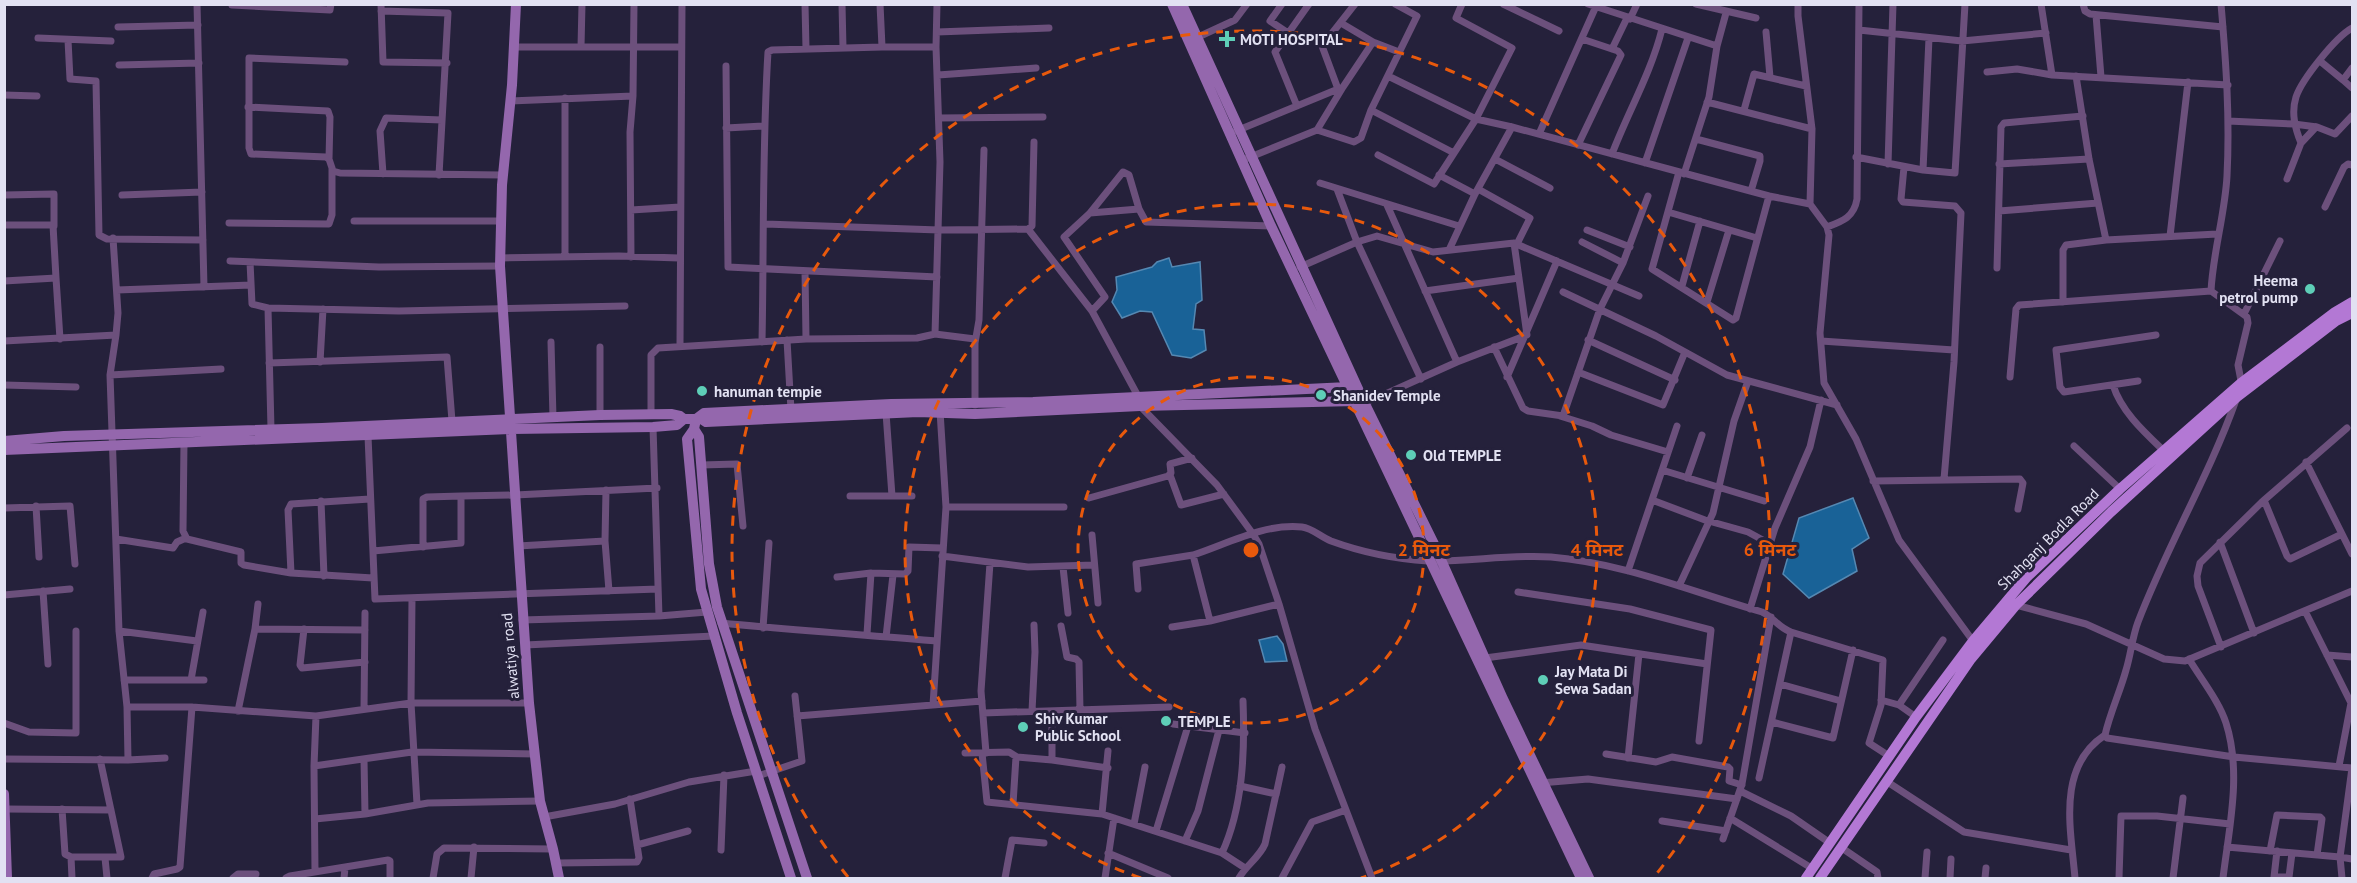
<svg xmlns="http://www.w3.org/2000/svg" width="2357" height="883" font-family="'PT Sans','Noto Sans Devanagari',sans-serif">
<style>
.water{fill:#196297;stroke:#5588b2;stroke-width:1.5}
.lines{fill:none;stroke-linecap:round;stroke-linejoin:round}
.street{stroke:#6c507c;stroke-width:7}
.secondary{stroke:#9467ad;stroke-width:10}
.primary{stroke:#b378d4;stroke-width:10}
.ring{fill:none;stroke:#e8590c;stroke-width:3;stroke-dasharray:10 8}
.poi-dot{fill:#5eceb7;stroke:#25213b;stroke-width:2}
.labels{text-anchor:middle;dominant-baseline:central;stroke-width:6;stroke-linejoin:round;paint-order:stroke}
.poi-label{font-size:15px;font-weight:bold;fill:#e2e1f2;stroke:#25213b;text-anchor:start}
.street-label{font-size:15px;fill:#e2e1f2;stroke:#25213b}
.centre{fill:#e8590c;stroke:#25213b;stroke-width:3}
.ring-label{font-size:18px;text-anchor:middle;font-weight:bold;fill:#e8590c;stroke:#25213b;stroke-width:6;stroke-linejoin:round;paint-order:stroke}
</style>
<rect width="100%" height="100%" fill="#25213b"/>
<!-- water -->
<path class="water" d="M1169,258L1172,267L1200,262L1202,300L1196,304L1193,329L1204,330L1206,350L1191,358L1172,355L1152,312L1140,311L1122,318L1112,302L1117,290L1116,277L1152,267L1157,262Z
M1853,498L1869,538L1852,549L1857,571L1809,598L1783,574L1799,518Z
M1277,636L1283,644L1287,661L1265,662L1259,640Z"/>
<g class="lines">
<!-- street -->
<path class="street" d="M197,4L204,287
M381,4L383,62L447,63
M805,4L806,49
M842,4L843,48
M880,4L882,47
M937,4L936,47L940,162L935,334L975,339
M1282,4L1270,21L1288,33
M1503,4L1559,31
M1588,4L1717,46
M1696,4L1756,18
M1798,4V16L1812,129L1810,204L1827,227L1829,235L1820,333L1824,383L1856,439L1899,540L1973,641
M2041,4L2052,75
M2083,4L2085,11L2090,14L2223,27
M2221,4C2226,62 2230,118 2227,176C2225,214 2213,252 2211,291L2247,317L2248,323L2238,365L2242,386
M232,5L330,10L331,4
M381,11L448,13L439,175
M2096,15L2101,77
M1630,19L1637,4
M1341,23L1373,42L1399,52
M118,27L198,25
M1859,30L1962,41L2046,33
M937,32L1049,28
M1766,32L1770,77
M38,38L111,41
M1196,38L1235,20L1247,4
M68,40L70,79L96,81L99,235L107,239L203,240
M515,47H681
M581,47L582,4
M1612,49L1627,18
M2320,61L2343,80L2352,68
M345,62L249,58V148L251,154L326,157L329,159L333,171L340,173L502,175
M119,65L199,63
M726,66L728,267L937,277
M1987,72L2017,69L2052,75L2228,85
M938,75L1036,68
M1388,76L1476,119L1512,127L1769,196L1810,204
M2076,76L2089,159L2106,240
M2343,80L2352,88
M1338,89L1322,46L1355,4
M4,95L37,96
M565,98V257
M510,101L633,96
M1707,102L1812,129
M1297,106L1275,52L1309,4
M248,107L328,111L330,117L329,159
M1371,110L1454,153
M1744,110L1754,74L1806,86
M939,118L1043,117
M2228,121L2294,124L2317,127L2335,134L2352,116
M726,128L763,126
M1317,130L1354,142L1361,138L1371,110L1417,16L1395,4
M1236,131L1343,87L1373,42
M1539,134L1597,4
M1696,139L1760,156V161L1751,191
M2301,143L2316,127
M1578,145L1621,55L1618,51L1582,39
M1612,154C1628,112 1651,73 1662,29
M1378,155L1434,184L1476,119L1512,48L1456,18L1462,4
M1856,157L1923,170L1955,173L1965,4
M1495,159L1550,188
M1243,160L1317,130L1343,87
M1645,163L1688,38
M1888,164L1893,4
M1999,164L2089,159
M1904,167L1901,199L1903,202L1955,206L1961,213L1954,362L1944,479
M1923,170L1929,38
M1679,172L1652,269L1733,320L1736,318L1769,196
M383,174L380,131L386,118L442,120
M1684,174L1709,97L1717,46L1726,13
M1439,175L1475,194
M2287,179L2301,143C2295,128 2291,113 2296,97C2302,79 2336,37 2352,28
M1320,183L1459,226
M1337,189L1357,242L1421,379
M1478,189L1530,218L1517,244
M4,195L54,194V226
M122,195L202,192
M1387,205L1457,362
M2325,207L2344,167L2348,164L2352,165
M631,210L680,207
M1999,211L2098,203
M1668,212L1757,238
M1090,213L1123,172L1129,175L1139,209
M354,221H500
M229,223L329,224L332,215V168
M765,224L939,230L1028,229
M4,225H53L56,278
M1827,227C1843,221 1854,217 1857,199L1859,4
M1028,229L1092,311
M1028,229L1032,226L1034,142
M1587,230L1630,247
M2170,236L2188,82
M113,238L118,313L116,335
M1582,242L1623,263
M1449,250L1475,194L1512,127
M631,257L630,132L633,96L634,4
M500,258L619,256L679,258
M230,261L379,267L500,266
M250,262L252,304L268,308
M1300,267L1357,242L1377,236L1433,252L1514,243L1639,296
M1997,268L2001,127L2004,123L2083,116
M805,271L806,339
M4,281L56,278L60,339
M1682,286L1700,221
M117,290L251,285
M1425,291L1519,278
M1563,292L1656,336L1727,375L1837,405
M1707,302L1729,230
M2063,302V250L2066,245L2106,240L2217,234
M2244,314L2280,241
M787,340L791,410
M1588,340L1675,380
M4,341L116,335L110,375L119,631L127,707H192L316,716L411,703H529
M1821,341L1954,350
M551,342L553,418
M762,342C764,245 762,149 768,52L772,50L882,47H936
M680,346L682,4
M600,347V415
M1494,347L1523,408L1528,411L1563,416L1600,309L1623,263L1648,196
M320,362L323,309
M269,363L447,357L452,421
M1578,372L1663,405L1685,352
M110,375L221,369
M1507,377L1557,261
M2010,377L2016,309L2019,305L2211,291
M2138,381L2064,392L2060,387L2056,350L2156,335
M4,385L76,387
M2113,385C2121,411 2144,432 2164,451
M2236,400C2209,476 2167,546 2138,622C2132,638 2131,654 2126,670C2120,692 2110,713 2105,735L2107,738L2234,757L2352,768
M975,405V343L979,320L984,150
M1361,405L1457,362L1527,335L1514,243
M886,413L892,496
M651,415V355L658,348L806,339L917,338L935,334
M1560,416L1592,426L1611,435L1668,452
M653,427L659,616
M271,429L268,308L399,311L625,306
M368,436L375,599L658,589
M184,442L183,531L187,539L241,552V563L244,565L291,573L373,578
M2074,446L2120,489
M2306,462L2352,554
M701,465L737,464L743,526
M1662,470L1764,501
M1170,475L1181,505L1224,494
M1687,478L1702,435
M1873,481L2020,479L2023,483L2018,509
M606,490L605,541L609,591
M850,496H912
M1089,498L1168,476L1171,473L1170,464L1192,458
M1652,500L1705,520L1748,532L1770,544
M2264,500L2287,556L2290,559L2342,534
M321,501L324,576
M36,506L39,557
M946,507H1064
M4,508L70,506L75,564
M1092,535L1098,603
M116,539L173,548L177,542L186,538
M2220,542L2254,633
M518,546L605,541
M423,547V499L427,497L461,496
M373,551L461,543V496L515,495L657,488
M1193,555C1227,544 1265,523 1302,527C1312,528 1321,537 1331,541C1361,552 1396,559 1428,561C1469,562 1510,554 1551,557C1624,563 1692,592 1762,612C1773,617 1779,628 1791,632
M942,556L1028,567L1094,565
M1063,567L1068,613
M1628,571L1677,426
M291,573L288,510L291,504L370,499
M837,577L871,573L905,574L908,571L909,547L942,548
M1679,586L1713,513L1734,421L1748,381
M1138,589L1136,564L1193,555L1210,621
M43,591L48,664
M1518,592L1630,609L1711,630L1699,741
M4,595L70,589
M412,598L411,703L417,804
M1279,604L1315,729L1372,878
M2016,605L2086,624L2164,659L2185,661L2352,591
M1750,609L1775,528L1810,447L1821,400
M2305,611L2351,703L2339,766
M522,620L659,616L707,612
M721,623C793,630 865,635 937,641
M1061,626L1067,657L1076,659L1079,662L1080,710
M1172,627L1210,621L1279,604L1259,544L1253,534L1217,485L1140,406L1139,398L1092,311L1105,297L1064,237L1090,213L1139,209L1146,222L1271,226
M763,628L769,543
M255,629L365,630
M304,629L300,665L302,668L365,662
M119,631L197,641
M867,634L871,573
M886,637L893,575
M525,645L714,636
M2221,647L2198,586L2197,576L2200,563L2262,502L2347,428
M2327,655L2352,657
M1485,658L1581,645L1707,664
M2189,659C2201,679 2219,701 2226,723C2242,773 2229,828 2223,878
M124,680H204
M191,680L203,612
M1780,684L1841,701
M1881,700L1899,705L1916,717
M933,705L946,507L940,411
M1899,705L1943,640
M127,707L128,760
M364,709L365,613
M238,711L255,629L258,604
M1032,711L1035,652L1034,625
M1052,711V760
M983,713L1169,707
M797,716L982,701
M1772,722L1833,738L1853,650
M4,723L29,732L76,733V631
M1173,724L1245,733
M965,753L1009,752L1017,757L1052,760L1108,768
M982,753L987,802L1102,814L1222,853C1243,807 1245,752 1243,701
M986,753L981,691L990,563
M1606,754L1656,762L1672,757L1728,767L1730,769L1729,781L1742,785
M1628,758L1639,654
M4,759L128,760L165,758
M364,759L365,814
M314,766L412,752L535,754
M758,776L802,761L795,696
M1759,778L1791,632L1883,660L1881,705L1869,743L1889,756
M1886,781L1964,832L2071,850
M1540,783L1588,779L1737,799
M1740,791L1791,816L1830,843
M1276,795L1282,767
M1013,804L1016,757
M6,809L111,810
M62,809L65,854L71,857H121L100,759
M1102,814L1108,751
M544,817L615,804L689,782L756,771
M1730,818L1813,869
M315,819L365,814L428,803L540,801
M1662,821L1726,831
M1134,824L1145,767
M1156,831L1188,726
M1723,839L1742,784L1771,617
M1185,841L1198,811L1219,730
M637,845L688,831
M2227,847L2340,857L2352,768
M1842,848L1877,872L1878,878
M721,850L724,775
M2270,851L2277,815L2320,817L2322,819L2317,855
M2277,851L2274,877H2289L2292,853
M1108,853L1168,878
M1222,853L1245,868
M71,857L72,878
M105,858L107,878
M556,863L637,862L639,858L630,799
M315,872L314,766L316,716
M152,878L154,874L177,869L180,867L192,707
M233,878L238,874H256
M286,878L290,876L388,860L390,861V878
M344,878L345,868
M433,878L437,854L444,848L553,849
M471,878L474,847
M1005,878L1012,840L1044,843
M1105,878L1114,818
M1239,878C1246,865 1259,858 1265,844L1276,794L1240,786
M1282,878L1312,822L1346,810
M1925,878L1927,852
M1950,878L1951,859
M1985,878L1986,868
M2075,878C2071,830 2056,767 2105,735
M2119,878L2121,816H2157L2230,824
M2173,878L2183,798
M2342,878L2340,857L2352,859"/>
<!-- secondary -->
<path class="secondary" d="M516,4L512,85L502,185L500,266L529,703L540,801L553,849L559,878
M1172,4L1271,226L1581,878
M1182,4L1365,404L1434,544L1503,699L1589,878
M700,418L706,422L918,412L975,414L1140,406L1355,401
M694,429L699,437L709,564L717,607L807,878
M4,441L64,436L322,428L600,415L671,414L680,416L684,419H696
M4,450L512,429L653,427L677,425L684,419
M4,794L7,878
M791,878L737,713L701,589L687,439L694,429L696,419L704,413L891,404L1033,402L1348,387"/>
<!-- primary -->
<path class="primary" d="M1806,878L1916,717L1973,641L2027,577L2120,489L2241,383L2335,312L2352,302
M1820,878L1971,659L2016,605L2111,512L2237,397L2336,321L2352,313"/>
</g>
<!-- distance rings -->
<g class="ring">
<circle cx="1251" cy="550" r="173"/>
<path d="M1141 878A346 346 0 1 1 1361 878"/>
<path d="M848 877A519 519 0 1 1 1654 877"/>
</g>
<!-- markers -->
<g class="poi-dot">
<path d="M1224 30h6v6h6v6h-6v6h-6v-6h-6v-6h6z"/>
<circle cx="2310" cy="289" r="6"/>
<circle cx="702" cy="391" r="6"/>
<circle cx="1321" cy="395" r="6"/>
<circle cx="1411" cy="455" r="6"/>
<circle cx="1543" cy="680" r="6"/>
<circle cx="1166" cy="721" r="6"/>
<circle cx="1023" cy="727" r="6"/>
</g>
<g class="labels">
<!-- poi labels -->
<g class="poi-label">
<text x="1240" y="39">MOTI HOSPITAL</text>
<text x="2298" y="280" text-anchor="end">Heema<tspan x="2298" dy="17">petrol pump</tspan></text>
<text x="714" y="391">hanuman tempie</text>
<text x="1333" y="395">Shanidev Temple</text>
<text x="1423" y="455">Old TEMPLE</text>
<text x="1555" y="671">Jay Mata Di<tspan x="1555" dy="17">Sewa Sadan</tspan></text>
<text x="1035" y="718">Shiv Kumar<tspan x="1035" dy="17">Public School</tspan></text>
<text x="1178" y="721">TEMPLE</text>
</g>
<!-- street labels -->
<g class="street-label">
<text transform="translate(2048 539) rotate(-45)">Shahganj Bodla Road</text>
<text transform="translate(510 656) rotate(-95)">alwatiya road</text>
</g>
</g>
<circle cx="1251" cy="550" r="9" class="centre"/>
<g class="ring-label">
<text x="1424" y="556">2 मिनट</text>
<text x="1597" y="556">4 मिनट</text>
<text x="1770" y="556">6 मिनट</text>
</g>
<!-- border -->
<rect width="2357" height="883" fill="none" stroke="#e2e1f2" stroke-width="12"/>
</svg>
